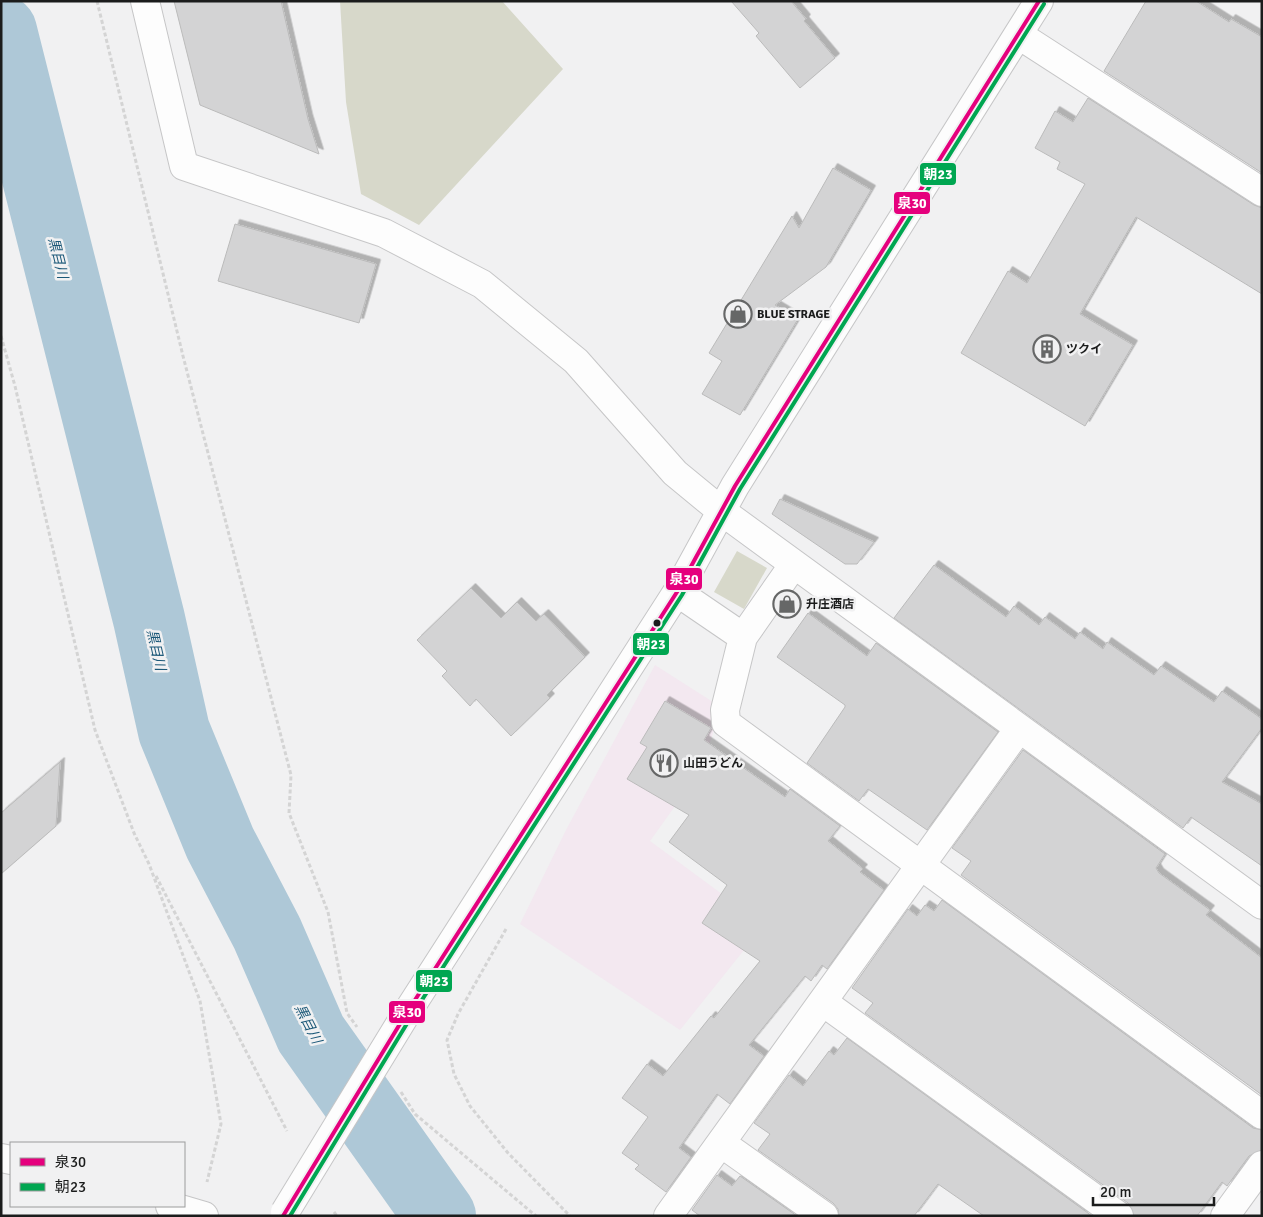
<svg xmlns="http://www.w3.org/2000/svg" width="1263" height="1217" font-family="Signika,'Noto Sans JP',sans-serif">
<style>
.commercial{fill:#f3e8f0}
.green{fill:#d7d8ca}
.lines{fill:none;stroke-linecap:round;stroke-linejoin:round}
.river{stroke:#aec8d7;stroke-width:72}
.building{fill:#d3d3d4;stroke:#bbb;filter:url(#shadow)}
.minor-casing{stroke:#c6c6c7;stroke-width:30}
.path{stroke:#d4d4d4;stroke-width:3;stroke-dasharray:4 2.5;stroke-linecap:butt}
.minor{stroke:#fdfdfd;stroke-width:28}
.minor-bridge-casing{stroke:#c6c6c7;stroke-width:30;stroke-linecap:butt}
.minor-bridge{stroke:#fdfdfd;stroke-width:28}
.bus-1-casing{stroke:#f1f1f2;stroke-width:8}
.bus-2-casing{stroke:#f1f1f2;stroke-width:8}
.bus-1{stroke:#e5007d;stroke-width:4}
.bus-2{stroke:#00a651;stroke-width:4}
.bus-dot{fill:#1b1c1c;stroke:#f1f1f2;stroke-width:2}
.labels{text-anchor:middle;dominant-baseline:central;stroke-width:5;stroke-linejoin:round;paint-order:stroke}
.poi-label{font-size:12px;font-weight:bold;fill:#1b1c1c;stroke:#f1f1f2;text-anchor:start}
.water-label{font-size:14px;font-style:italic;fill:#1b5878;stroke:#f1f1f2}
.line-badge{stroke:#f1f1f2;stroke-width:2}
.badge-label{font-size:14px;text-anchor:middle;font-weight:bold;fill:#fff}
</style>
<defs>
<filter id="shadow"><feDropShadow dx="4.5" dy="-4.5" stdDeviation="0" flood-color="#0004"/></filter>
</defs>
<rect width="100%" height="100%" fill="#f1f1f2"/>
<!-- commercial -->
<path class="commercial" d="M655,665L713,702L714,730L701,770L650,841L764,925L680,1030L520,924L566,830Z"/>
<!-- green -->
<path class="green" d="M340,1H502L563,69L419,225L361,194L346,102Z
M737,551L767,568L744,609L714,592Z"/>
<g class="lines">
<!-- river -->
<path class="river" d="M1,31L149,619L174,731L220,843L267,933L311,1034L440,1216"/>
</g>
<!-- building -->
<path class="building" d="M174,1H281L308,119L319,154L200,105Z
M731,1H791L806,19L804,21L835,58L800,88L756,36L759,33Z
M1146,1H1196L1229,22L1231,19L1262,37V173L1104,71Z
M1088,98L1254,205L1262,208V294L1136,217L1080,314L1133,345L1085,426L961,353L1008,271L1027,283L1085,184L1057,169L1060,162L1035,148L1055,111L1073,122Z
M833,168L871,190L826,267L775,305L798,319L740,415L702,394L722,361L709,353L792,216L799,228Z
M235,224L376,264L359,323L218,281Z
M780,499L874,542L857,564H845L772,514Z
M934,565L1006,617L1014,606L1039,625L1045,617L1075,639L1080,632L1103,649L1107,642L1154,675L1161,666L1214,702L1222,691L1262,719V728L1222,782L1262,804V866L1191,817L1183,828L894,618Z
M471,588L501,618L517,602L536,621L544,614L585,657L547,695L550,698L511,736L476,699L470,706L442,676L447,671L417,640Z
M808,613L867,656L876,643L998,732L927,830L868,789L859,801L807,763L845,707V705L777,657Z
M665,701L711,728L704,740L785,797L790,789L840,826L828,841L863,869L860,872L884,890L827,969L822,965L811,981L805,976L749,1045L764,1056L730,1104L717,1094L679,1148L691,1157L666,1192L635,1169L639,1165L622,1153L648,1117L622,1098L647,1064L663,1076L711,1016L714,1018L760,961L702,923L727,885L669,842L689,815L627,779L647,747L640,743Z
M1023,750L1165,854L1156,868L1159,873L1210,910L1206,915L1262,958V1095L961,875L971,861L952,848Z
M60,762L56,826L1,874V813Z
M942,900L1253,1128L1262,1130V1150L1249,1156L1227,1186L1222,1182L1197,1216H1134L1128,1203L865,1013L873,1003L852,988L908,909L917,916L925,905L934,911Z
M847,1038L1092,1216H984L938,1184L914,1216H839L838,1209L833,1203L758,1150L770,1134L754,1123L789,1075L803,1086L829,1051L834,1055Z
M717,1175L732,1186L740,1176L797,1216H700L692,1210Z"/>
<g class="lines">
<!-- minor casing -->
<g class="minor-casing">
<path id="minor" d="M145,1L184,166L384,233L482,284L576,361L675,473L720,510L1262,905
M1019,35L1262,192
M677,592L743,637L725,710L726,723L1262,1115
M743,637L794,564
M823,1002L1119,1216
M406,1014L677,592L735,486L1039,1
M721,1143L824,1216
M1,1158L11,1160
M170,1206L204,1216
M668,1216L1018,730
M1225,1216L1262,1165"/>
</g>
<!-- path -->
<path class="path" d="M97,1L183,356L291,775L289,813L328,912L347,1013L357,1027
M1,336L15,386L95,730L134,833L149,864L200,1001L221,1124L207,1182
M156,876L287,1131
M506,929L458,1014L447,1040L454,1074L470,1106L508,1153L570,1216
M401,1092L415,1114L536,1216
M334,1212L337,1216"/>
<!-- minor -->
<use href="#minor" class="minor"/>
<!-- minor-bridge casing -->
<g class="minor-bridge-casing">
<path id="minor-bridge" d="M285,1212L406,1014"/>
</g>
<!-- minor-bridge -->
<use href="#minor-bridge" class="minor-bridge"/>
<!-- bus-1 casing -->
<g class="bus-1-casing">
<path id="bus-1" d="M283,1216L406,1014L677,592L735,486L1039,1"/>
</g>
<!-- bus-2 casing -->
<g class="bus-2-casing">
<path id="bus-2" d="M290,1216L411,1017L682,595L740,489L1044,4"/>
</g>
<!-- bus-1 -->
<use href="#bus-1" class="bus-1"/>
<!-- bus-2 -->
<use href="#bus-2" class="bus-2"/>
</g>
<!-- icons -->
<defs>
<g id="shop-ring" transform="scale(1.4375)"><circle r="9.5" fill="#f1f1f2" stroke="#666767" stroke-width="1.5"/><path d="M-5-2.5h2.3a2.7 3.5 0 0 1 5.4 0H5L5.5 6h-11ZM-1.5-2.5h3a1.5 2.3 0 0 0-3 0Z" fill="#666767"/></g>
<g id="building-ring" transform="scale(1.4375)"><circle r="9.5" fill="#f1f1f2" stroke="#666767" stroke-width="1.5"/><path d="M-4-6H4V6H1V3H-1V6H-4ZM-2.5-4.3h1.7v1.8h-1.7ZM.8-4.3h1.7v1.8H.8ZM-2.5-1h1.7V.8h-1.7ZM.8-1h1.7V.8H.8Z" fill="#666767"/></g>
<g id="restaurant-ring" transform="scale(1.4375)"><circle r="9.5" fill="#f1f1f2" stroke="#666767" stroke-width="1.5"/><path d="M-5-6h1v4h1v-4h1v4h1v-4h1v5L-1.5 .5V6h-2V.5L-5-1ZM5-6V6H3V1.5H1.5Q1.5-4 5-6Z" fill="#666767"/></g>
</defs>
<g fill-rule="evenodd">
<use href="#shop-ring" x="738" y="314"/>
<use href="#building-ring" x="1047" y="349"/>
<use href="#shop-ring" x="787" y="604"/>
<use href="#restaurant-ring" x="664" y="763"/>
</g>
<!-- markers -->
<circle class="bus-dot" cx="657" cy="623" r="4.5"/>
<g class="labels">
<!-- poi labels -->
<g class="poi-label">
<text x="757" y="314">BLUE STRAGE</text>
<text x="1066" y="349">ツクイ</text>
<text x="806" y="604">升庄酒店</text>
<text x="683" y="763">山田うどん</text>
</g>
<!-- water labels -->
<g class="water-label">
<text transform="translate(58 258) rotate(76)">黒目川</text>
<text transform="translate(156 650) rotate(77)">黒目川</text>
<text transform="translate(308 1024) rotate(63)">黒目川</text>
</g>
</g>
<g class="line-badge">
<rect x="919" y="162" width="38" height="24" rx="5" fill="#00a651"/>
<rect x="893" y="191" width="38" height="24" rx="5" fill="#e5007d"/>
<rect x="665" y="567" width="38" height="24" rx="5" fill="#e5007d"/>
<rect x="632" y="632" width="38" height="24" rx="5" fill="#00a651"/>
<rect x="415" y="969" width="38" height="24" rx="5" fill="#00a651"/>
<rect x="388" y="1000" width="38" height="24" rx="5" fill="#e5007d"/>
</g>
<g class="badge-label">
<text x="938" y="179">朝23</text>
<text x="912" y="208">泉30</text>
<text x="684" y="584">泉30</text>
<text x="651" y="649">朝23</text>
<text x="434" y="986">朝23</text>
<text x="407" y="1017">泉30</text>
</g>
<!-- border -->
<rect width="1263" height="1217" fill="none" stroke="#1b1c1c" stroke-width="5"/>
<!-- legend -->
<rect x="10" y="1142" width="175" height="65" fill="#f1f1f2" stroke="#9b9c9c"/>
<rect x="20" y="1158" width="25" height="8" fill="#e5007d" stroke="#9b9c9c"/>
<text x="55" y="1167" font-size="15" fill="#1b1c1c">泉30</text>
<rect x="20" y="1183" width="25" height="8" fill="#00a651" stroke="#9b9c9c"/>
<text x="55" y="1192" font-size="15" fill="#1b1c1c">朝23</text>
<!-- scale -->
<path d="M1093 1197v8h121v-8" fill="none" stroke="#1b1c1c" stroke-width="2.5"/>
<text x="1100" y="1197" font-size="15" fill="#1b1c1c" stroke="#f1f1f2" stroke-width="4" paint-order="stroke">20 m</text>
</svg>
